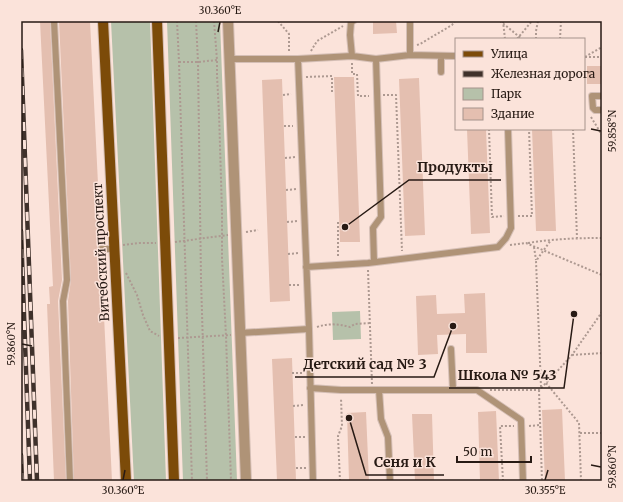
<svg xmlns="http://www.w3.org/2000/svg" width="623" height="502" font-family="Merriweather,serif">
<style>
.green{fill:#b6c1aa}
.building{fill:#e4bfb0}
.lines{fill:none;stroke-linecap:round;stroke-linejoin:round}
.lane-casing{stroke:#d5bfb6;stroke-width:8}
.street-casing{stroke:#d5bfb6;stroke-width:12}
.primary-casing{stroke:#d5bfb6;stroke-width:12}
.path{stroke:#ad9991;stroke-width:2;stroke-dasharray:2 2;stroke-linecap:butt}
.lane{stroke:#af9377;stroke-width:6}
.street{stroke:#af9377;stroke-width:10}
.primary{stroke:#7c4b09;stroke-width:10}
.rail-casing{stroke:#3f312b;stroke-width:4.5}
.rail{stroke:#fbe3da;stroke-width:3;stroke-dasharray:9;stroke-linecap:butt}
.ticks{fill:none;stroke:#271a14;stroke-width:1.5}
.labels{text-anchor:middle;dominant-baseline:central;stroke-width:3;stroke-linejoin:round;paint-order:stroke}
.street-label{font-size:13px;fill:#271a14;stroke:#fbe3da}
.leader{fill:none;stroke:#271a14;stroke-width:1.5}
.callout-dot{fill:#271a14;stroke:#fbe3da;stroke-width:1.5}
.callout-label{font-size:14px;text-anchor:middle;font-weight:bold;fill:#271a14;stroke:#fbe3da;stroke-width:3;stroke-linejoin:round;paint-order:stroke}
.neatline{fill:none;stroke:#271a14;stroke-width:1.5}
.ticks-label{font-size:10px;text-anchor:middle;fill:#271a14}
</style>
<rect width="100%" height="100%" fill="#fbe3da"/>
<!-- green -->
<path class="green" d="M111,21H150L166,481H134Z
M167,21H220L237,481H183Z
M360,311L361,339L333,340L332,312Z"/>
<!-- building -->
<path class="building" d="M40,21H50L62,280L58,301L66,481H54L47,304H50L49,287L53,286Z
M59,21H90L101,245L97,246V252L101,254L112,481H74L68,301L71,280Z
M373,21H396L397,33L373,34Z
M587,66H602V84H587Z
M334,77H354L360,242H340Z
M419,78L425,235L405,236L399,79Z
M282,79L290,301L270,302L262,80Z
M467,129H486L490,233L471,234Z
M532,129H552L556,231H536Z
M485,293L487,353H466V334L437,335L438,354L418,355L416,296L436,295L437,314L465,313L464,294Z
M292,358L296,481H277L272,359Z
M562,409L565,481H545L542,410Z
M496,411L499,481H480L478,412Z
M366,412L369,481H349L347,413Z
M412,414H432L434,481H415Z"/>
<g class="lines">
<!-- lane casing -->
<g class="lane-casing">
<path id="lane" d="M54,21L67,280L63,301L70,481
M410,21V55
M352,56L350,35L351,22L353,21
M230,59H298L352,56L376,59L410,55L456,56
M298,59L309,329L313,481
M441,72V56
M602,96H592L593,108L595,110H602
M101,249H114
M374,262L373,228L381,217L376,59
M306,267L368,263L498,247L506,238L511,228L508,129
M240,333L309,329
M451,349L453,390
M310,388L341,390H477L521,420L523,481
M379,390L381,419L388,437L390,481"/>
</g>
<!-- street casing -->
<g class="street-casing">
<path id="street" d="M228,21L246,481"/>
</g>
<!-- primary casing -->
<g class="primary-casing">
<path id="primary" d="M103,21L126,481
M157,21L174,481"/>
</g>
<!-- path -->
<path class="path" d="M177,21L179,62L192,481
M196,21L198,62L201,279L207,481
M214,21L217,60V75L219,113L222,212V258L226,336L231,481
M278,21L289,34V51
M500,21L522,39
M503,21L505,39
M517,39L532,21
M536,39V31L538,21
M560,39L561,21
M417,45L420,44L452,25L455,21
M311,51L317,41L343,26
M585,57L602,47
M585,57H602
M179,62H198L217,60
M352,63V74H357L358,96H369
M306,77L332,76V93
M283,95L291,94
M383,95H396L402,251
M591,117L602,135
M284,126H293
M489,129L492,217L504,216
M573,129L577,238
M285,158L296,157
M286,190L297,189
M518,216H532L529,129
M287,222L298,221
M338,222V258
M246,232L258,230
M175,242L228,235
M528,243C553,239 576,238 602,238
M123,245L140,243H156
M510,245L526,243L602,275
M534,247L536,260
M288,254L299,253
M368,270L372,384
M126,273L137,295L143,315L150,331L159,336
M289,285H300
M317,327C329,323 339,324 350,327L355,324L370,323
M178,338L231,335
M572,355L602,353
M292,373H303
M546,383L579,423L581,481
M541,387L536,261L551,240
M490,390H539L552,377L572,355L602,312
M539,390L542,481
M293,406L304,405
M529,426L540,425
M580,433H602
M295,437H305
M296,468H306
M340,481L338,436L342,426L341,398
M503,481L500,426H514"/>
<!-- lane -->
<use href="#lane" class="lane"/>
<!-- street -->
<use href="#street" class="street"/>
<!-- primary -->
<use href="#primary" class="primary"/>
<!-- rail casing -->
<g class="rail-casing">
<path id="rail" d="M21,50L37,481
M21,231L30,481
M21,455L22,481"/>
</g>
<!-- rail -->
<use href="#rail" class="rail"/>
</g>
<!-- ticks -->
<path class="ticks" d="M218,32L220,22M591,129L601,131M22,344L32,346M591,465L601,467M123,480L125,470M545,480L548,470"/>
<g class="labels">
<!-- street labels -->
<g class="street-label">
<text transform="translate(101 252) rotate(-93)">Витебский проспект</text>
</g>
</g>
<!-- callouts -->
<path class="leader" d="M345 227L409 180H501M453 326L434 377H295M574 314L564 388H449M349 418L366 475H444"/>
<g class="callout-dot">
<circle cx="345" cy="227" r="4"/>
<circle cx="453" cy="326" r="4"/>
<circle cx="574" cy="314" r="4"/>
<circle cx="349" cy="418" r="4"/>
</g>
<g class="callout-label">
<text x="455" y="172">Продукты</text>
<text x="365" y="369">Детский сад № 3</text>
<text x="507" y="380">Школа № 543</text>
<text x="405" y="467">Сеня и К</text>
</g>
<!-- border -->
<rect width="623" height="502" fill="none" stroke="#fbe3da" stroke-width="44"/>
<!-- legend -->
<rect x="455" y="38" width="130" height="92" fill="#fbe3da" stroke="#a6938b"/>
<rect x="463" y="51" width="20" height="6" fill="#7c4b09" stroke="#a6938b"/>
<text x="491" y="58" font-size="12" fill="#271a14">Улица</text>
<rect x="463" y="71" width="20" height="6" fill="#3f312b" stroke="#a6938b"/>
<text x="491" y="78" font-size="12" fill="#271a14">Железная дорога</text>
<rect x="463" y="88" width="20" height="12" fill="#b6c1aa" stroke="#a6938b"/>
<text x="491" y="98" font-size="12" fill="#271a14">Парк</text>
<rect x="463" y="108" width="20" height="12" fill="#e4bfb0" stroke="#a6938b"/>
<text x="491" y="118" font-size="12" fill="#271a14">Здание</text>
<!-- scale -->
<path d="M457 456v6h74v-6" fill="none" stroke="#271a14" stroke-width="2"/>
<text x="463" y="456" font-size="12" fill="#271a14" stroke="#fbe3da" stroke-width="3" paint-order="stroke">50 m</text>
<rect x="22" y="22" width="579" height="458" class="neatline"/>
<g class="ticks-label">
<text x="220" y="14">30.360°E</text>
<text transform="translate(612 131) rotate(-90)" y="4">59.858°N</text>
<text transform="translate(11 344) rotate(-90)" y="4">59.860°N</text>
<text transform="translate(612 467) rotate(-90)" y="4">59.860°N</text>
<text x="123" y="494">30.360°E</text>
<text x="545" y="494">30.355°E</text>
</g>
</svg>
